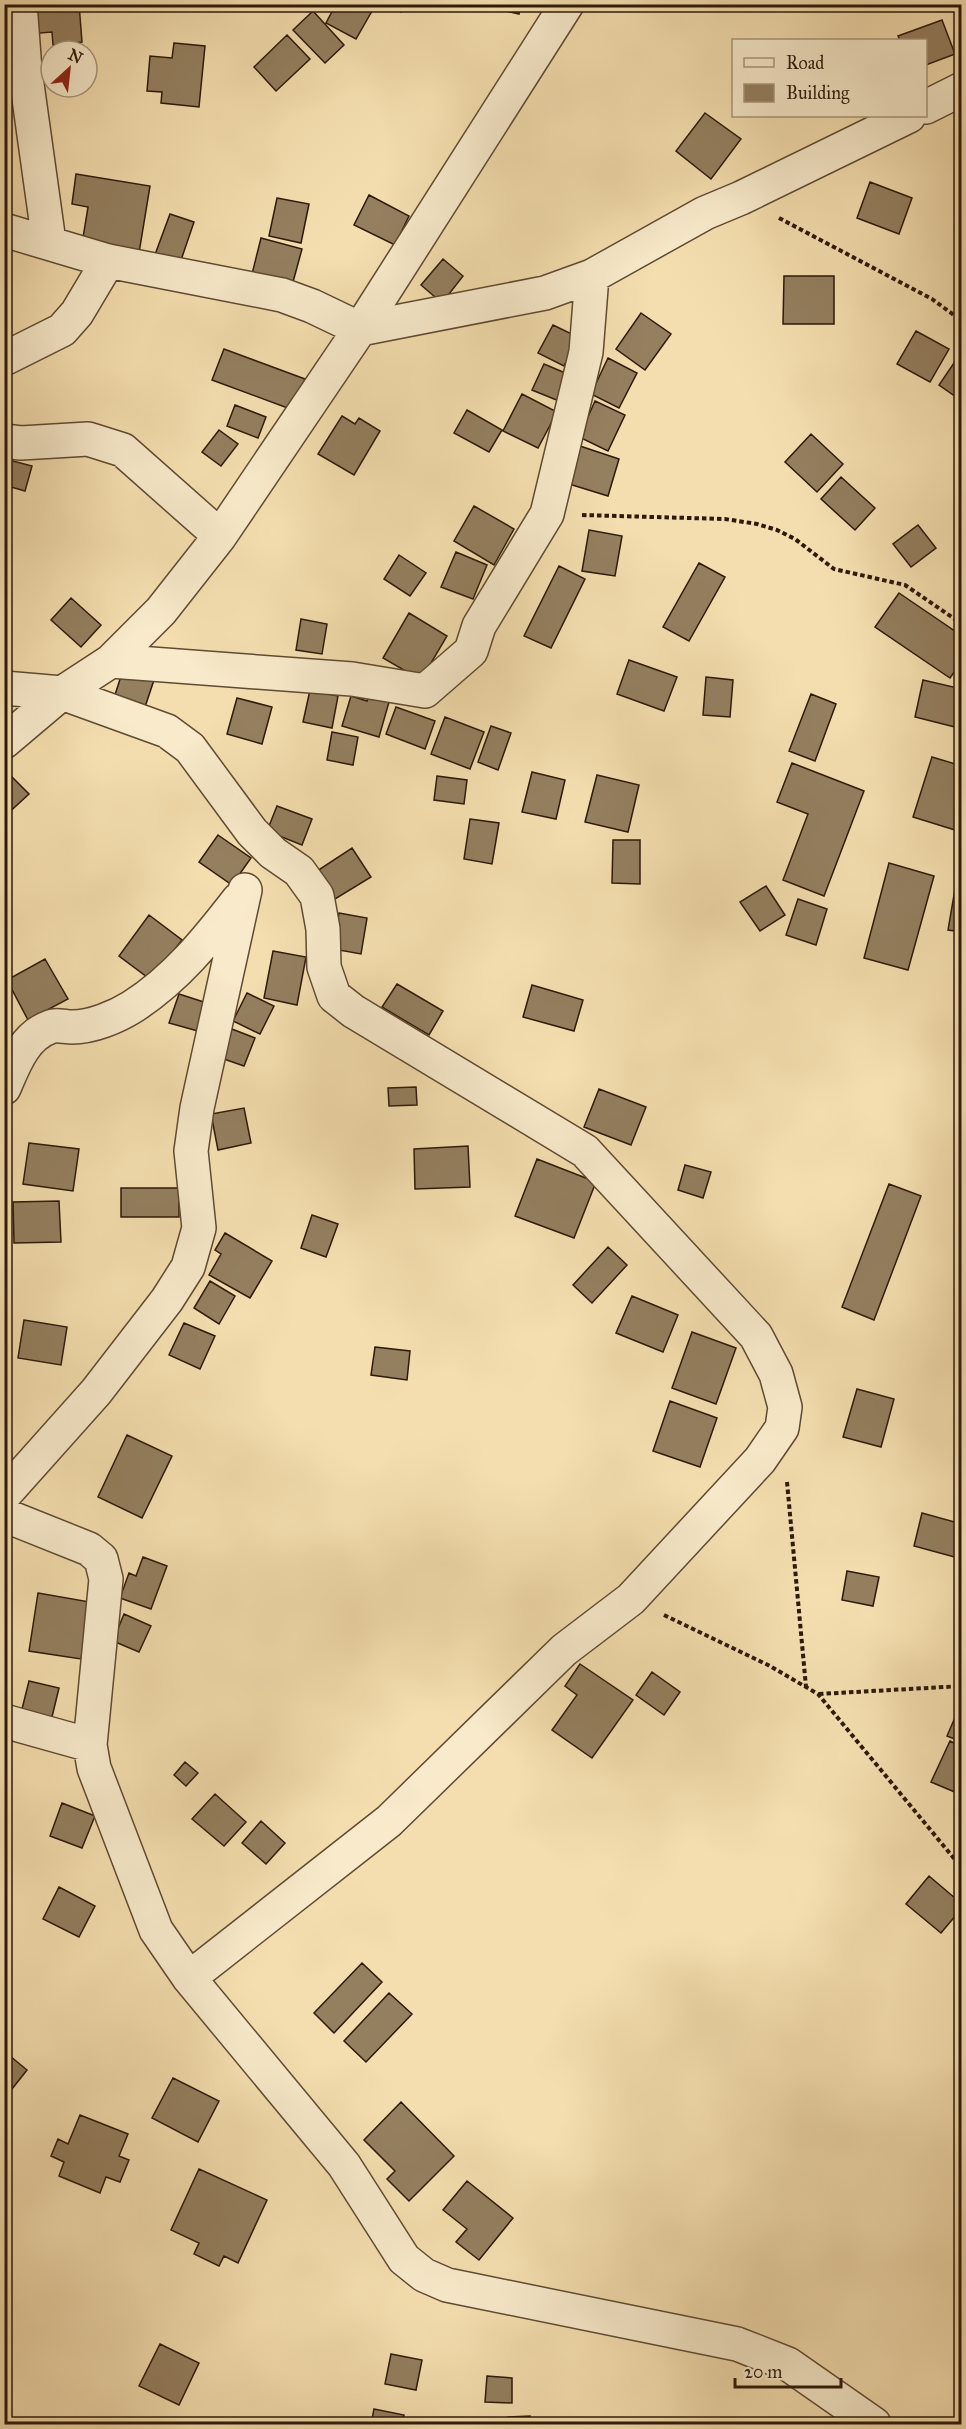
<svg xmlns="http://www.w3.org/2000/svg" width="966" height="2429" font-family="'IM FELL Great Primer',serif">
<style>
.building{fill:#947f5f;stroke:#2d1909;stroke-width:1.5}
.lines{fill:none;stroke-linecap:round;stroke-linejoin:round}
.street-casing{stroke:#5f4a32;stroke-width:36}
.path{stroke:#2d1909;stroke-width:4;stroke-dasharray:4.5 3;stroke-linecap:butt}
.street{stroke:#f8eacb;stroke-width:33}
</style>
<rect width="100%" height="100%" fill="#f4deaf"/>
<filter id="stains"><feTurbulence type="fractalNoise" baseFrequency=".00333" numOctaves="4"/><feColorMatrix values="0 0 0 0 .2 0 0 0 0 .09 0 0 0 0 .02 0 0 0 .5 -.17"/></filter>
<radialGradient id="worn" r=".72"><stop offset=".6" stop-color="#630" stop-opacity="0"/><stop offset="1" stop-color="#630" stop-opacity=".3"/></radialGradient>
<!-- building -->
<path class="building" d="M25,4H79L82,42L53,45L52,32L28,34Z
M336,4H376L356,39L326,23Z
M393,4H409L401,12Z
M477,4H521L519,14Z
M801,4H813L807,11Z
M313,11L344,45L325,63L293,30Z
M942,20L955,54L926,65V40H900L898,36Z
M287,35L310,59L276,91L254,67Z
M174,43L205,46L199,107L161,103L162,92L147,91L150,56L172,58Z
M705,113L741,139L711,179L676,151Z
M76,174L150,186L139,253L82,244L88,207L72,204Z
M870,182L912,198L899,234L857,218Z
M369,195L409,216L395,245L354,225Z
M277,198L309,204L301,243L269,236Z
M170,214L194,222L178,269L153,260Z
M261,238L302,249L290,293L250,282Z
M443,259L463,276L442,303L421,285Z
M784,276H834V324H783Z
M641,313L671,334L645,370L616,349Z
M553,325L578,337L564,366L538,353Z
M916,331L949,349L930,382L897,364Z
M224,349L305,379L293,410L212,380Z
M608,358L637,373L619,408L591,394Z
M956,360L962,364V401L939,385Z
M544,364L570,375L559,401L532,390Z
M522,394L557,412L538,448L503,431Z
M595,401L625,415L608,451L579,437Z
M235,405L266,417L258,438L227,426Z
M467,410L502,430L489,452L454,433Z
M342,416L355,424L359,418L380,431L354,475L318,454Z
M219,430L238,444L221,466L202,452Z
M811,434L843,464L817,492L785,462Z
M580,446L619,459L608,496L569,484Z
M5,459L32,466L25,491L4,485Z
M841,477L875,508L855,530L821,499Z
M474,506L514,529L494,565L454,541Z
M918,525L936,548L911,567L893,544Z
M589,530L622,536L615,576L582,571Z
M456,552L487,565L473,599L441,587Z
M399,555L426,573L410,596L384,579Z
M699,563L725,577L689,641L663,627Z
M559,566L585,579L551,648L524,636Z
M899,593L962,636V661L950,678L875,627Z
M71,598L101,625L81,647L51,620Z
M409,613L447,636L421,680L383,658Z
M301,619L327,624L322,654L296,650Z
M629,660L677,677L664,711L617,694Z
M123,670L154,680L144,710L113,701Z
M706,677L733,680L730,717L703,715Z
M923,680L962,689V699L955,727L915,717Z
M310,690L338,696L332,728L303,722Z
M811,694L836,704L815,761L789,751Z
M351,696L367,701L369,696L389,702L379,737L342,726Z
M237,698L272,707L262,744L227,734Z
M396,707L435,721L425,749L386,734Z
M445,717L484,732L470,769L431,754Z
M491,726L511,733L498,770L478,762Z
M332,732L358,737L353,765L327,760Z
M932,757L962,766V808L955,830L913,817Z
M792,763L864,791L824,896L783,880L808,814L777,802Z
M4,769L29,794L4,817Z
M532,772L565,780L556,819L522,812Z
M597,775L639,785L628,832L585,822Z
M437,776L467,780L464,804L434,800Z
M277,806L312,819L302,845L267,831Z
M470,819L499,823L492,864L464,859Z
M218,835L251,858L232,885L199,862Z
M613,840H640V884L612,883Z
M352,848L371,877L335,899L317,871Z
M889,863L934,876L908,970L864,958Z
M766,886L785,915L760,931L740,902Z
M955,889L962,890V932L948,930Z
M798,899L827,909L816,945L786,935Z
M339,913L367,918L361,954L333,949Z
M149,915L182,940L151,980L119,956Z
M273,951L306,957L297,1005L264,998Z
M45,959L68,999L28,1020L7,980Z
M397,984L443,1011L429,1035L382,1007Z
M532,985L583,1000L574,1031L523,1017Z
M247,993L274,1006L260,1034L233,1021Z
M179,994L207,1003L198,1031L169,1023Z
M232,1029L255,1038L244,1066L221,1058Z
M416,1087L417,1105L389,1106L388,1088Z
M599,1089L646,1107L631,1145L584,1127Z
M244,1108L251,1143L218,1150L211,1114Z
M29,1143L79,1149L73,1191L23,1184Z
M468,1146L470,1187L415,1189L414,1149Z
M537,1159L596,1182L574,1238L515,1216Z
M685,1165L711,1172L703,1198L678,1190Z
M889,1184L921,1196L874,1320L842,1307Z
M121,1188H179V1217H121Z
M59,1201L61,1242L14,1243L13,1202Z
M312,1215L338,1224L326,1257L301,1248Z
M225,1233L272,1261L250,1298L209,1275L221,1254L215,1250Z
M608,1247L627,1265L592,1303L573,1285Z
M210,1281L235,1296L219,1324L194,1308Z
M632,1296L678,1315L663,1352L616,1333Z
M24,1320L67,1327L61,1365L18,1358Z
M184,1323L215,1336L200,1369L169,1355Z
M692,1332L736,1348L716,1404L672,1388Z
M375,1347L410,1351L407,1380L371,1375Z
M857,1389L894,1399L881,1447L843,1437Z
M670,1401L717,1418L700,1467L653,1451Z
M127,1435L172,1456L142,1518L98,1497Z
M922,1513L962,1524V1559L914,1546Z
M143,1557L167,1566L151,1609L120,1598L129,1573L136,1576Z
M847,1571L879,1577L873,1606L842,1600Z
M38,1593L90,1602L81,1659L29,1651Z
M124,1614L151,1626L139,1652L113,1641Z
M580,1664L633,1700L592,1758L552,1730L577,1695L565,1686Z
M652,1672L680,1692L664,1715L636,1695Z
M29,1681L59,1688L51,1721L21,1713Z
M962,1701V1742L947,1736Z
M950,1741L962,1747V1795L931,1782Z
M185,1762L198,1773L186,1786L174,1775Z
M215,1794L246,1822L224,1846L192,1819Z
M62,1803L95,1816L82,1848L50,1836Z
M261,1821L285,1843L266,1864L242,1843Z
M929,1876L962,1904V1908L941,1933L906,1904Z
M59,1887L95,1906L79,1937L43,1919Z
M362,1963L382,1982L334,2033L314,2013Z
M389,1993L412,2014L366,2062L344,2041Z
M4,2051L27,2070L4,2099Z
M173,2078L219,2101L198,2142L152,2118Z
M401,2102L454,2156L409,2201L387,2179L395,2171L364,2140Z
M80,2115L128,2134L119,2156L129,2160L120,2182L106,2177L100,2193L59,2176L64,2162L51,2156L58,2139L68,2144Z
M199,2169L267,2200L238,2263L224,2256L219,2266L194,2254L199,2243L171,2230Z
M467,2181L513,2218L479,2260L456,2242L467,2229L443,2210Z
M160,2344L199,2363L179,2405L139,2386Z
M391,2354L422,2360L416,2390L385,2384Z
M487,2376L512,2378V2403L485,2402Z
M374,2409L404,2415L402,2424H371Z
M530,2416V2424H508V2417Z"/>
<g class="lines">
<!-- street casing -->
<g class="street-casing">
<path id="street" d="M20,4L25,70L49,242
M926,107L962,89
M4,230L108,261L282,295L312,306L360,329L545,293L592,276L705,213L741,198L909,116
M4,359L62,330L77,313L108,261
M4,441L21,443L88,439L123,450L220,536
M111,661L352,679L425,691L471,651L479,626L547,514L586,352L592,276
M4,688L62,693L167,731L190,748L252,832L273,853L299,871L317,896L323,929L324,967L334,996L353,1011L585,1151L756,1336L776,1374L785,1407L782,1428L760,1460L631,1599L564,1650L389,1821L189,1978
M4,742L62,693L111,661L161,611L220,536L360,329L567,4
M4,1088C14,1065 24,1036 50,1027C56,1024 65,1027 72,1027C92,1027 116,1017 132,1007C176,979 207,940 238,900
M4,1495L96,1392L167,1300L188,1267L199,1228L191,1151L197,1108L245,890
M4,1515L89,1549L101,1559L106,1579L90,1745L94,1768L156,1930L189,1978L344,2165L404,2259L424,2275L447,2285L737,2344L788,2364L874,2424
M4,1721L90,1745"/>
</g>
<!-- path -->
<path class="path" d="M779,218L932,299L962,321
M582,515L725,519L757,524L777,530L795,539L834,569L905,585L962,624
M787,1482L806,1687
M664,1615L768,1665L818,1694L962,1868
M819,1694L962,1686"/>
<!-- street -->
<use href="#street" class="street"/>
</g>
<!-- margin -->
<rect width="966" height="2429" fill="none" stroke="#f4deaf" stroke-width="24"/>
<rect x="6" y="6" width="954" height="2417" fill="none" stroke="#2d1909" stroke-width="3"/>
<rect x="12" y="12" width="942" height="2405" fill="none" stroke="#2d1909" stroke-width="1.5"/>
<!-- legend -->
<rect x="732" y="39" width="195" height="78" fill="#f8eacb" stroke="#a7967d" stroke-width="1.5"/>
<rect x="744" y="58" width="30" height="9" fill="#f8eacb" stroke="#a7967d" stroke-width="1.5"/>
<text x="786" y="69" font-size="18" fill="#2d1909">Road</text>
<rect x="744" y="84" width="30" height="18" fill="#947f5f" stroke="#a7967d" stroke-width="1.5"/>
<text x="786" y="99" font-size="18" fill="#2d1909">Building</text>
<!-- north arrow -->
<g transform="translate(69 69) rotate(27)"><circle r="28" fill="#f8eacb" stroke="#a7967d" stroke-width="1.5"/>
<path d="M0-4.5L10 22L0 15L-10 22Z" fill="#8f2418"/>
<text y="-9" font-size="16" font-weight="bold" text-anchor="middle" fill="#2d1909">N</text>
</g>
<!-- scale -->
<path d="M735 2378v9h106v-9" fill="none" stroke="#2d1909" stroke-width="3"/>
<text x="744" y="2378" font-size="18" fill="#2d1909" stroke="#f8eacb" stroke-width="4.5" paint-order="stroke">20 m</text>
<rect width="100%" height="100%" filter="url(#stains)"/>
<rect width="100%" height="100%" fill="url(#worn)"/>
</svg>
